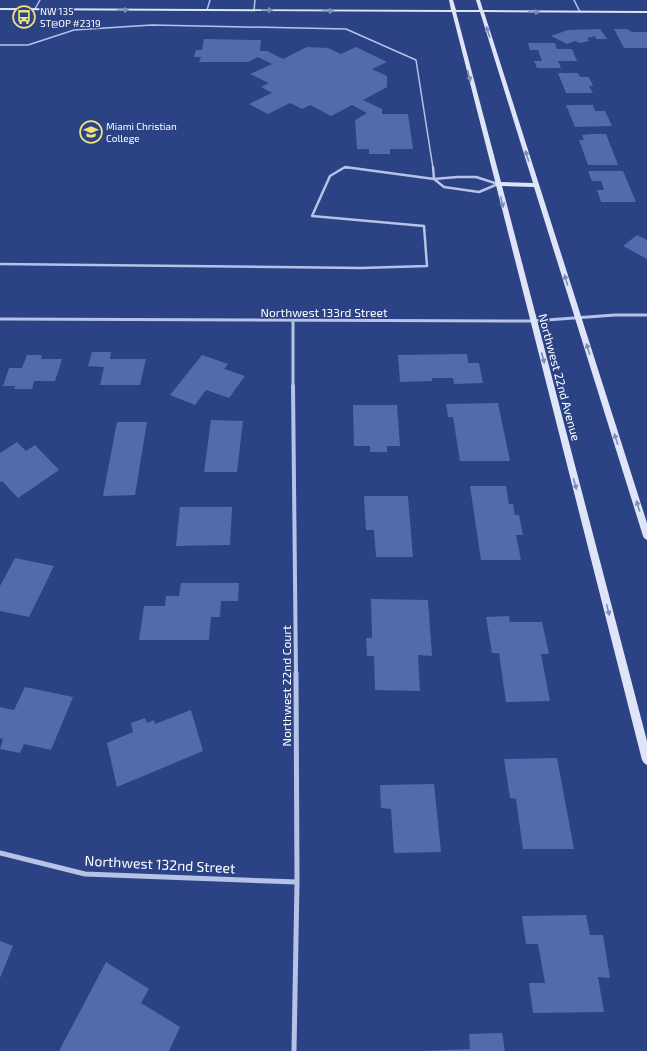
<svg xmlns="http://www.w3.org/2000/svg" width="647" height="1051" font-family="'Exo 2',sans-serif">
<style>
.building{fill:#536bac}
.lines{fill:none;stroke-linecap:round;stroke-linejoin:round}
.service-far1{stroke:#b6c3e7;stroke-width:1.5}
.service{stroke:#b6c3e7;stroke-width:2.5}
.minor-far2{stroke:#b6c3e7;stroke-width:3}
.minor-far1{stroke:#b6c3e7;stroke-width:4}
.minor{stroke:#b6c3e7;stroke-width:5}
.secondary{fill:#dfe5f7;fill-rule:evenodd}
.oneway{fill:#7c8bb8}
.labels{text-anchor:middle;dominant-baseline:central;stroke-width:3;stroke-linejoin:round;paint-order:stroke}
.far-poi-label{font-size:10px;fill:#fff;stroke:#2b4285;text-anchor:start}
.street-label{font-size:12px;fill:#fff;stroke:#2b4285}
.near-street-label{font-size:14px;fill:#fff;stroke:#2b4285}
</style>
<rect width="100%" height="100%" fill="#2b4285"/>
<!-- building -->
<path class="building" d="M600,29L607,39H596L595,36L587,38L589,41L580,43L575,41L567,44L551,36L568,30Z
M614,29H627L632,32H647V48H624Z
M204,39L261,40L260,51H267L283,59L307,47L328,48L341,54L356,47L387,62L372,69L387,76V87L363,100L382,109V114H408L413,149H390V154H369V149H357L355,120L367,113L352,105L331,116L310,105L302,109L290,103L268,114L249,104L272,93L261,87L269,83L250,74L272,64L258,57L248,62H199L201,57H194L196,50H202Z
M528,43H555L557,49H572L577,61H558L561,68H537L534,61H542L538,50H530Z
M558,73H578L580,77H589L593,86H589L593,93H566Z
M566,105H593L595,111H605L612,126L575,127Z
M591,134H606L618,165H588L579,140H584L582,135Z
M588,171H623L636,202H601L597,190H604L601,181H592Z
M637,235L647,240V259L623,246Z
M92,352H111L110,359H146L140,385H100L104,367L88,366Z
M467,354L468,363H479L483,383L454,384L453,378H432V381L400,382L398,355Z
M27,355H42L41,359H62L55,381H34L32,389H14L15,386H3L9,368H22Z
M202,355L228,364L224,369L245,376L229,398L206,390L195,405L170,395Z
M498,403L510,461H460L453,417H448L446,404Z
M353,405H397L400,446H387V452H370V446H354Z
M211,420L243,421L237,472H204Z
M117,422H147L135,495L103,496Z
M17,442L26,451L35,445L59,470L18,498L2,481L0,482V453Z
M470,486H506L509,504H513L515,515H519L523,535H516L521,560H481Z
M364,496H408L413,557H376L374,530H366Z
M180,507H232L230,545L176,546Z
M15,558L54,566L29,617L0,611V586Z
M181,583H239L238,601H221L220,617H211L209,640H139L144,606H165L166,596H179Z
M371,599L428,600L432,656L418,655L420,691L375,690L374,656H367L366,638H372Z
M509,616L510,622H542L549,654H541L550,701L506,702L499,653H492L486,617Z
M25,687L73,697L51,750L24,744L20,753L0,749L3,739L0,738V707L14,710Z
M191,710L203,751L117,787L107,743L133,732L131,723L145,718L147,723L154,720L155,724Z
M557,758L574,849H523L516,799L510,798L504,759Z
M434,784L441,852L394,853L391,809L381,808L380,785Z
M586,915L590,935H603L610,978L598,977L604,1012L533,1013L529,983H545L538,944H526L522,916Z
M0,941L13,946L0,978Z
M106,962L149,989L141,1003L180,1027L169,1051H59Z
M502,1033L505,1051H419L470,1049L469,1034Z"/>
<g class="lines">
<!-- service-far1 -->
<path class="service-far1" d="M574,0L580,12
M35,9L40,0
M207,10L210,0
M254,10L255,0
M0,45H28L74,30L152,25L346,29L416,60L433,168
M344,168H349"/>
<!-- service -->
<path class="service" d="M457,177H476L498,184L479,192L444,187L434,179Z
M0,264L361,268L427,266L424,226L312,216L330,176L345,167L434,179L433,167"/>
<!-- minor-far2 -->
<path class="minor-far2" d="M0,319L533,321L615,315H647
M293,321V387"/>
<!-- minor-far1 -->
<path class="minor-far1" d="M293,386L296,674"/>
<!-- minor -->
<path class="minor" d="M0,853L85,874L297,882
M294,1051L297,882L296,673"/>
<!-- secondary -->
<path class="secondary" d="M449,0H453L456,10H479L476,0H480L483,10L647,11V13L484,12L647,523V540L644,538L643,536L534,187L502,186L647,741V765L644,763L642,760L452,12L0,10V8L451,10ZM456,12H480L533,183L501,182Z"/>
</g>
<!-- one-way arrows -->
<defs><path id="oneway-solid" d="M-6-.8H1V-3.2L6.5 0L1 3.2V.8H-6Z"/></defs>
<g class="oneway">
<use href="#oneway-solid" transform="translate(123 10)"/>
<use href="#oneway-solid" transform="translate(267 10)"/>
<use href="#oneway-solid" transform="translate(328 11)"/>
<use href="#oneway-solid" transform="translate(534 12)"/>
<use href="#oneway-solid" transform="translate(488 32) rotate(-108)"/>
<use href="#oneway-solid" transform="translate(469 76) rotate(75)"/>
<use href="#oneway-solid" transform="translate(527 156) rotate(-108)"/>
<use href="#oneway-solid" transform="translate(502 202) rotate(76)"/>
<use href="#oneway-solid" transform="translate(566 280) rotate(-107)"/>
<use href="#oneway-solid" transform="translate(588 349) rotate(-107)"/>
<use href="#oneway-solid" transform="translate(543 358) rotate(75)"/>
<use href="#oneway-solid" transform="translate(616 439) rotate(-108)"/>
<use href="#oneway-solid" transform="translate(575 484) rotate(75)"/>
<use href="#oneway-solid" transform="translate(638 506) rotate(-107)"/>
<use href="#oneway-solid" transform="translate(608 610) rotate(75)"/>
</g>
<!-- icons -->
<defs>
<g id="bus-ring" transform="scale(1.15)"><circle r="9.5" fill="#2b4285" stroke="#ede07e" stroke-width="1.5"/><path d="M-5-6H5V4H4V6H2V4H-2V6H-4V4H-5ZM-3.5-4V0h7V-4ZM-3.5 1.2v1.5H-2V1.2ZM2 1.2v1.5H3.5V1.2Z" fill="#ede07e"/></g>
<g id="school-ring" transform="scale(1.15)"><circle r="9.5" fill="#2b4285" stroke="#ede07e" stroke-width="1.5"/><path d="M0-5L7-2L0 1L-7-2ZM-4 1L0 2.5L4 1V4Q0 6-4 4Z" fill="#ede07e"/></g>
</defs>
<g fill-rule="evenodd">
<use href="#bus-ring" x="24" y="17"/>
<use href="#school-ring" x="91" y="132"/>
</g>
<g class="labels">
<!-- far-poi labels -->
<g class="far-poi-label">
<text x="40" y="11">NW 135<tspan x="40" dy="12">ST@OP #2319</tspan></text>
<text x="106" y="126">Miami Christian<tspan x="106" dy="12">College</tspan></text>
</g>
<!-- street labels -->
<g class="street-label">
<text x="324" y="312">Northwest 133rd Street</text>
<text transform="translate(560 377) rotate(75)">Northwest 22nd Avenue</text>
<text transform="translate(286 686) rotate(-90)">Northwest 22nd Court</text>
</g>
<!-- near-street labels -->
<g class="near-street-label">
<text transform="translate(160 864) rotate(3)">Northwest 132nd Street</text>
</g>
</g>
</svg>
